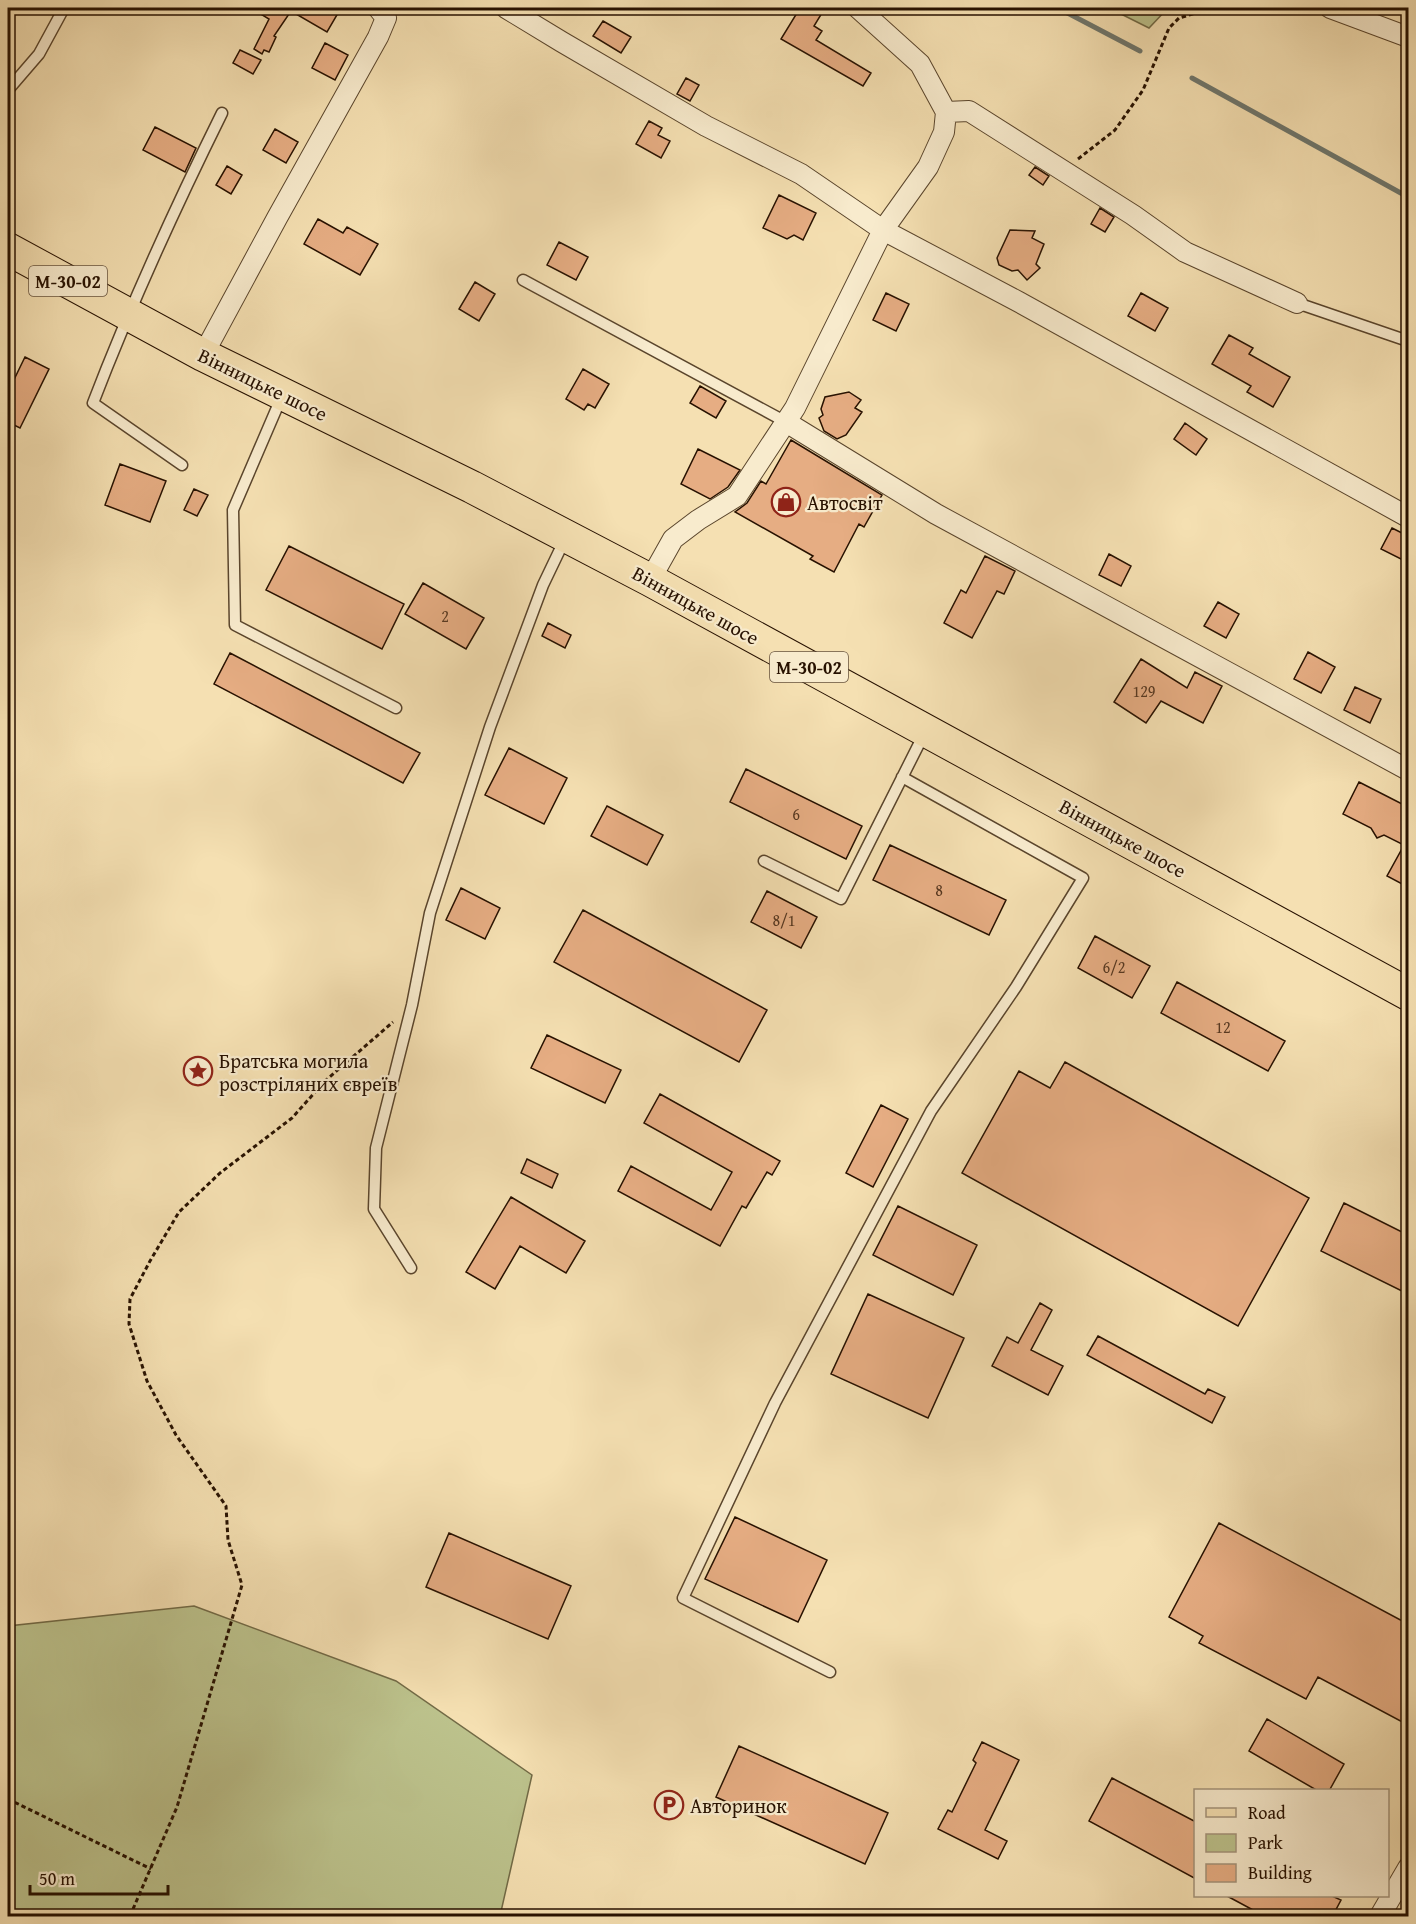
<svg xmlns="http://www.w3.org/2000/svg" width="1416" height="1924" font-family="'Gentium Book Plus',serif">
<style>
.green{fill:#bcc28c;stroke:#726a46;stroke-width:1.5}
.lines{fill:none;stroke-linecap:round;stroke-linejoin:round}
.stream{stroke:#6f776d;stroke-width:5}
.building{fill:#e6ad83;stroke:#271100;stroke-width:1.5}
.lane-casing{stroke:#5a452c;stroke-width:13}
.street-casing{stroke:#5a452c;stroke-width:22}
.primary-casing{stroke:#271100;stroke-width:34}
.path{stroke:#271100;stroke-width:3;stroke-dasharray:4.5 3;stroke-linecap:butt}
.lane{stroke:#f8ebcd;stroke-width:10}
.street{stroke:#f8ebcd;stroke-width:20}
.primary{stroke:#f5e0b2;stroke-width:32}
.labels{text-anchor:middle;dominant-baseline:central;stroke-width:4.5;stroke-linejoin:round;paint-order:stroke}
.number-label{font-size:16px;fill:#573821}
.shield{fill:#f8ebcd;stroke:#66523e;stroke-width:1.5}
.shield-label{font-size:18px;font-weight:bold;fill:#271100}
.street-label{font-size:20px;fill:#271100;stroke:#f8ebcd}
.poi-label{font-size:20px;fill:#271100;stroke:#f8ebcd;text-anchor:start}
</style>
<rect width="100%" height="100%" fill="#f5e0b2"/>
<filter id="stains"><feTurbulence type="fractalNoise" baseFrequency=".00333" numOctaves="4"/><feColorMatrix values="0 0 0 0 .2 0 0 0 0 .09 0 0 0 0 .02 0 0 0 .5 -.17"/></filter>
<radialGradient id="worn" r=".72"><stop offset=".6" stop-color="#630" stop-opacity="0"/><stop offset="1" stop-color="#630" stop-opacity=".3"/></radialGradient>
<!-- green -->
<path class="green" d="M1109,8H1168L1149,28Z
M194,1606L396,1681L532,1775L500,1916H8V1626Z"/>
<g class="lines">
<!-- stream -->
<path class="stream" d="M1058,8L1140,51
M1192,78L1408,197"/>
</g>
<!-- building -->
<path class="building" d="M251,8H341L327,32L291,11L274,36L276,37L269,52L264,50L262,54L254,49L269,19Z
M800,8H825L814,26L822,31L816,40L871,73L863,86L781,39Z
M603,21L631,37L621,53L593,36Z
M325,43L348,55L335,80L312,68Z
M240,50L261,60L253,74L233,63Z
M686,78L699,85L690,101L677,94Z
M649,121L662,128L658,135L670,141L661,158L636,144Z
M155,127L196,148L185,172L143,150Z
M275,129L298,142L286,163L263,150Z
M227,166L242,175L231,194L216,185Z
M1035,167L1049,176L1043,185L1029,175Z
M779,195L816,213L803,240L794,235L787,239L763,228Z
M1100,208L1114,217L1105,232L1091,224Z
M318,219L343,233L347,227L378,244L360,275L304,244Z
M1010,230L1035,231L1032,238L1044,244L1036,264L1040,268L1027,280L1018,270L1012,271L999,265L997,258Z
M559,242L588,257L576,280L547,265Z
M475,282L495,294L479,321L459,309Z
M886,293L909,304L896,331L873,320Z
M1141,293L1168,308L1155,331L1128,316Z
M1229,335L1253,348L1249,354L1290,377L1273,407L1247,392L1251,386L1212,364Z
M25,357L49,369L20,428L8,422V392Z
M583,369L609,384L595,408L588,404L584,410L566,399Z
M700,386L726,401L716,418L690,403Z
M849,392L861,400L855,408L862,412L846,435L837,439L824,431L819,418L823,415L821,409L825,397Z
M1185,423L1207,439L1196,455L1174,439Z
M791,440L882,495L864,527L859,524L834,572L810,559L813,556L735,512L747,503L761,481L766,484Z
M698,449L740,470L728,487L710,499L681,484Z
M120,464L166,481L150,522L105,505Z
M194,489L208,495L197,516L184,510Z
M1392,528L1408,536V550L1403,560L1381,549Z
M289,546L404,604L382,649L266,590Z
M1109,554L1131,566L1121,586L1099,575Z
M985,556L1015,571L1004,594L997,591L972,638L944,623L961,590L966,593Z
M423,583L484,618L466,649L405,614Z
M1218,602L1239,614L1226,638L1204,626Z
M548,623L571,635L565,648L542,636Z
M1308,652L1335,667L1321,693L1294,679Z
M230,653L420,753L403,783L214,684Z
M1141,659L1187,688L1195,672L1222,686L1203,723L1161,701L1146,723L1114,702Z
M1355,687L1381,699L1370,723L1344,710Z
M509,748L567,778L544,824L485,795Z
M746,769L862,826L846,859L730,802Z
M1359,782L1408,807V877L1404,885L1387,876L1404,845L1384,835L1377,838L1371,828L1343,814Z
M607,806L663,835L647,865L591,836Z
M890,845L1006,900L989,935L873,880Z
M461,888L500,908L485,939L446,920Z
M767,891L817,917L801,948L751,922Z
M583,910L767,1010L739,1062L554,962Z
M1095,936L1150,966L1132,998L1078,968Z
M1177,982L1285,1041L1268,1071L1161,1013Z
M547,1035L621,1070L605,1103L531,1068Z
M1065,1062L1309,1198L1238,1326L962,1173L1019,1071L1050,1088Z
M660,1094L780,1161L772,1175L767,1172L746,1208L742,1206L720,1246L618,1191L631,1166L711,1210L732,1172L644,1123Z
M881,1105L908,1119L873,1187L846,1173Z
M527,1159L558,1174L552,1188L521,1173Z
M511,1197L585,1241L566,1273L520,1246L495,1289L466,1272Z
M1344,1203L1408,1235V1294L1321,1251Z
M898,1206L977,1245L953,1295L873,1255Z
M868,1294L964,1338L928,1418L831,1374Z
M1040,1303L1052,1310L1031,1350L1063,1366L1048,1395L992,1366L1007,1337L1018,1343Z
M1098,1336L1205,1394L1208,1389L1225,1397L1212,1423L1087,1355Z
M735,1517L827,1560L798,1622L705,1579Z
M1219,1523L1408,1624V1725L1318,1677L1306,1699L1199,1643L1203,1636L1169,1617Z
M449,1533L571,1586L548,1639L426,1587Z
M1267,1719L1344,1764L1329,1791H1318L1249,1751Z
M982,1742L1019,1760L985,1830L1007,1841L998,1859L938,1829L948,1810L952,1812L976,1763L973,1760Z
M739,1746L888,1813L865,1864L716,1797Z
M1112,1778L1196,1822V1879L1089,1821Z
M1227,1896H1332L1341,1900L1332,1917H1266Z"/>
<g class="lines">
<!-- lane casing -->
<g class="lane-casing">
<path id="lane" d="M8,90L39,54L64,8
M523,280L786,422
M1297,303L1408,341
M282,396L233,510L235,625L396,708
M182,465L93,403C131,304 175,208 222,113
M764,861L841,899L924,734
M411,1268L374,1209L376,1148L412,1005L430,913L490,727L543,585L565,539
M830,1672L683,1598L775,1403L931,1111L1016,987L1083,878L902,777"/>
</g>
<!-- street casing -->
<g class="street-casing">
<path id="street" d="M506,8L562,42L706,126L801,174L883,230L1019,302L1408,517
M1330,8L1408,37
M946,112L969,111L1133,215L1185,252L1297,303
M203,355L277,218L378,37L386,18L378,8
M786,422L936,514L1408,770
M650,580L673,539L698,520L737,496L795,408L883,230L928,167L944,132L946,112L920,64L858,8
M1380,1916L1408,1868"/>
</g>
<!-- primary casing -->
<g class="primary-casing">
<path id="primary" d="M8,249L203,355L472,487L650,580L1408,994"/>
</g>
<!-- path -->
<path class="path" d="M1078,159L1115,130L1143,90L1169,28L1179,18L1196,13L1205,8
M8,1799L151,1869
M130,1916L177,1807L242,1585L228,1540L226,1506L176,1435L147,1381L129,1324L130,1299L150,1261L179,1212L220,1173L292,1118L325,1081L393,1022"/>
<!-- lane -->
<use href="#lane" class="lane"/>
<!-- street -->
<use href="#street" class="street"/>
<!-- primary -->
<use href="#primary" class="primary"/>
</g>
<!-- icons -->
<defs>
<g id="shop-ring" transform="scale(1.5)"><circle r="9.5" fill="#f8ebcd" stroke="#8f2418" stroke-width="1.5"/><path d="M-5-2.5h2.3a2.7 3.5 0 0 1 5.4 0H5L5.5 6h-11ZM-1.5-2.5h3a1.5 2.3 0 0 0-3 0Z" fill="#8f2418"/></g>
<g id="sight-ring" transform="scale(1.5)"><circle r="9.5" fill="#f8ebcd" stroke="#8f2418" stroke-width="1.5"/><path d="M0-6L1.8-2.2L6-1.7L2.9 1.2L3.7 5.4L0 3.3L-3.7 5.4L-2.9 1.2L-6-1.7L-1.8-2.2Z" fill="#8f2418"/></g>
<g id="parking-ring" transform="scale(1.5)"><circle r="9.5" fill="#f8ebcd" stroke="#8f2418" stroke-width="1.5"/><path d="M-3.5-5.5H1a3.5 3.5 0 0 1 0 7H-1V5.5H-3.5ZM-1-3.4V-.6H.8a1.4 1.4 0 0 0 0-2.8Z" fill="#8f2418"/></g>
</defs>
<g fill-rule="evenodd">
<use href="#shop-ring" x="786" y="502"/>
<use href="#sight-ring" x="198" y="1071"/>
<use href="#parking-ring" x="669" y="1805"/>
</g>
<g class="labels">
<!-- number labels -->
<g class="number-label">
<text x="445" y="616">2</text>
<text x="1144" y="691">129</text>
<text x="796" y="814">6</text>
<text x="939" y="890">8</text>
<text x="784" y="920">8/1</text>
<text x="1114" y="967">6/2</text>
<text x="1223" y="1027">12</text>
</g>
<!-- shield labels -->
<g class="shield">
<rect x="29" y="266" width="78" height="30" rx="4.5"/>
<rect x="770" y="652" width="78" height="30" rx="4.5"/>
</g>
<g class="shield-label">
<text x="68" y="281">М-30-02</text>
<text x="809" y="667">М-30-02</text>
</g>
<!-- street labels -->
<g class="street-label">
<text transform="translate(263 384) rotate(26)">Вінницьке шосе</text>
<text transform="translate(696 605) rotate(29)">Вінницьке шосе</text>
<text transform="translate(1123 838) rotate(29)">Вінницьке шосе</text>
</g>
<!-- poi labels -->
<g class="poi-label">
<text x="807" y="502">Автосвіт</text>
<text x="219" y="1060">Братська могила<tspan x="219" dy="23">розстріляних євреїв</tspan></text>
<text x="690" y="1805">Авторинок</text>
</g>
</g>
<!-- margin -->
<rect width="1416" height="1924" fill="none" stroke="#f5e0b2" stroke-width="30"/>
<rect x="9" y="9" width="1398" height="1906" fill="none" stroke="#271100" stroke-width="3"/>
<rect x="15" y="15" width="1386" height="1894" fill="none" stroke="#271100" stroke-width="1.5"/>
<!-- legend -->
<rect x="1194" y="1789" width="195" height="108" fill="#f8ebcd" stroke="#a4947b" stroke-width="1.5"/>
<rect x="1206" y="1808" width="30" height="9" fill="#f5e0b2" stroke="#a4947b" stroke-width="1.5"/>
<text x="1248" y="1819" font-size="18" fill="#271100">Road</text>
<rect x="1206" y="1834" width="30" height="18" fill="#bcc28c" stroke="#a4947b" stroke-width="1.5"/>
<text x="1248" y="1849" font-size="18" fill="#271100">Park</text>
<rect x="1206" y="1864" width="30" height="18" fill="#e6ad83" stroke="#a4947b" stroke-width="1.5"/>
<text x="1248" y="1879" font-size="18" fill="#271100">Building</text>
<!-- scale -->
<path d="M30 1885v9h138v-9" fill="none" stroke="#271100" stroke-width="3"/>
<text x="39" y="1885" font-size="18" fill="#271100" stroke="#f8ebcd" stroke-width="4.5" paint-order="stroke">50 m</text>
<rect width="100%" height="100%" filter="url(#stains)"/>
<rect width="100%" height="100%" fill="url(#worn)"/>
</svg>
